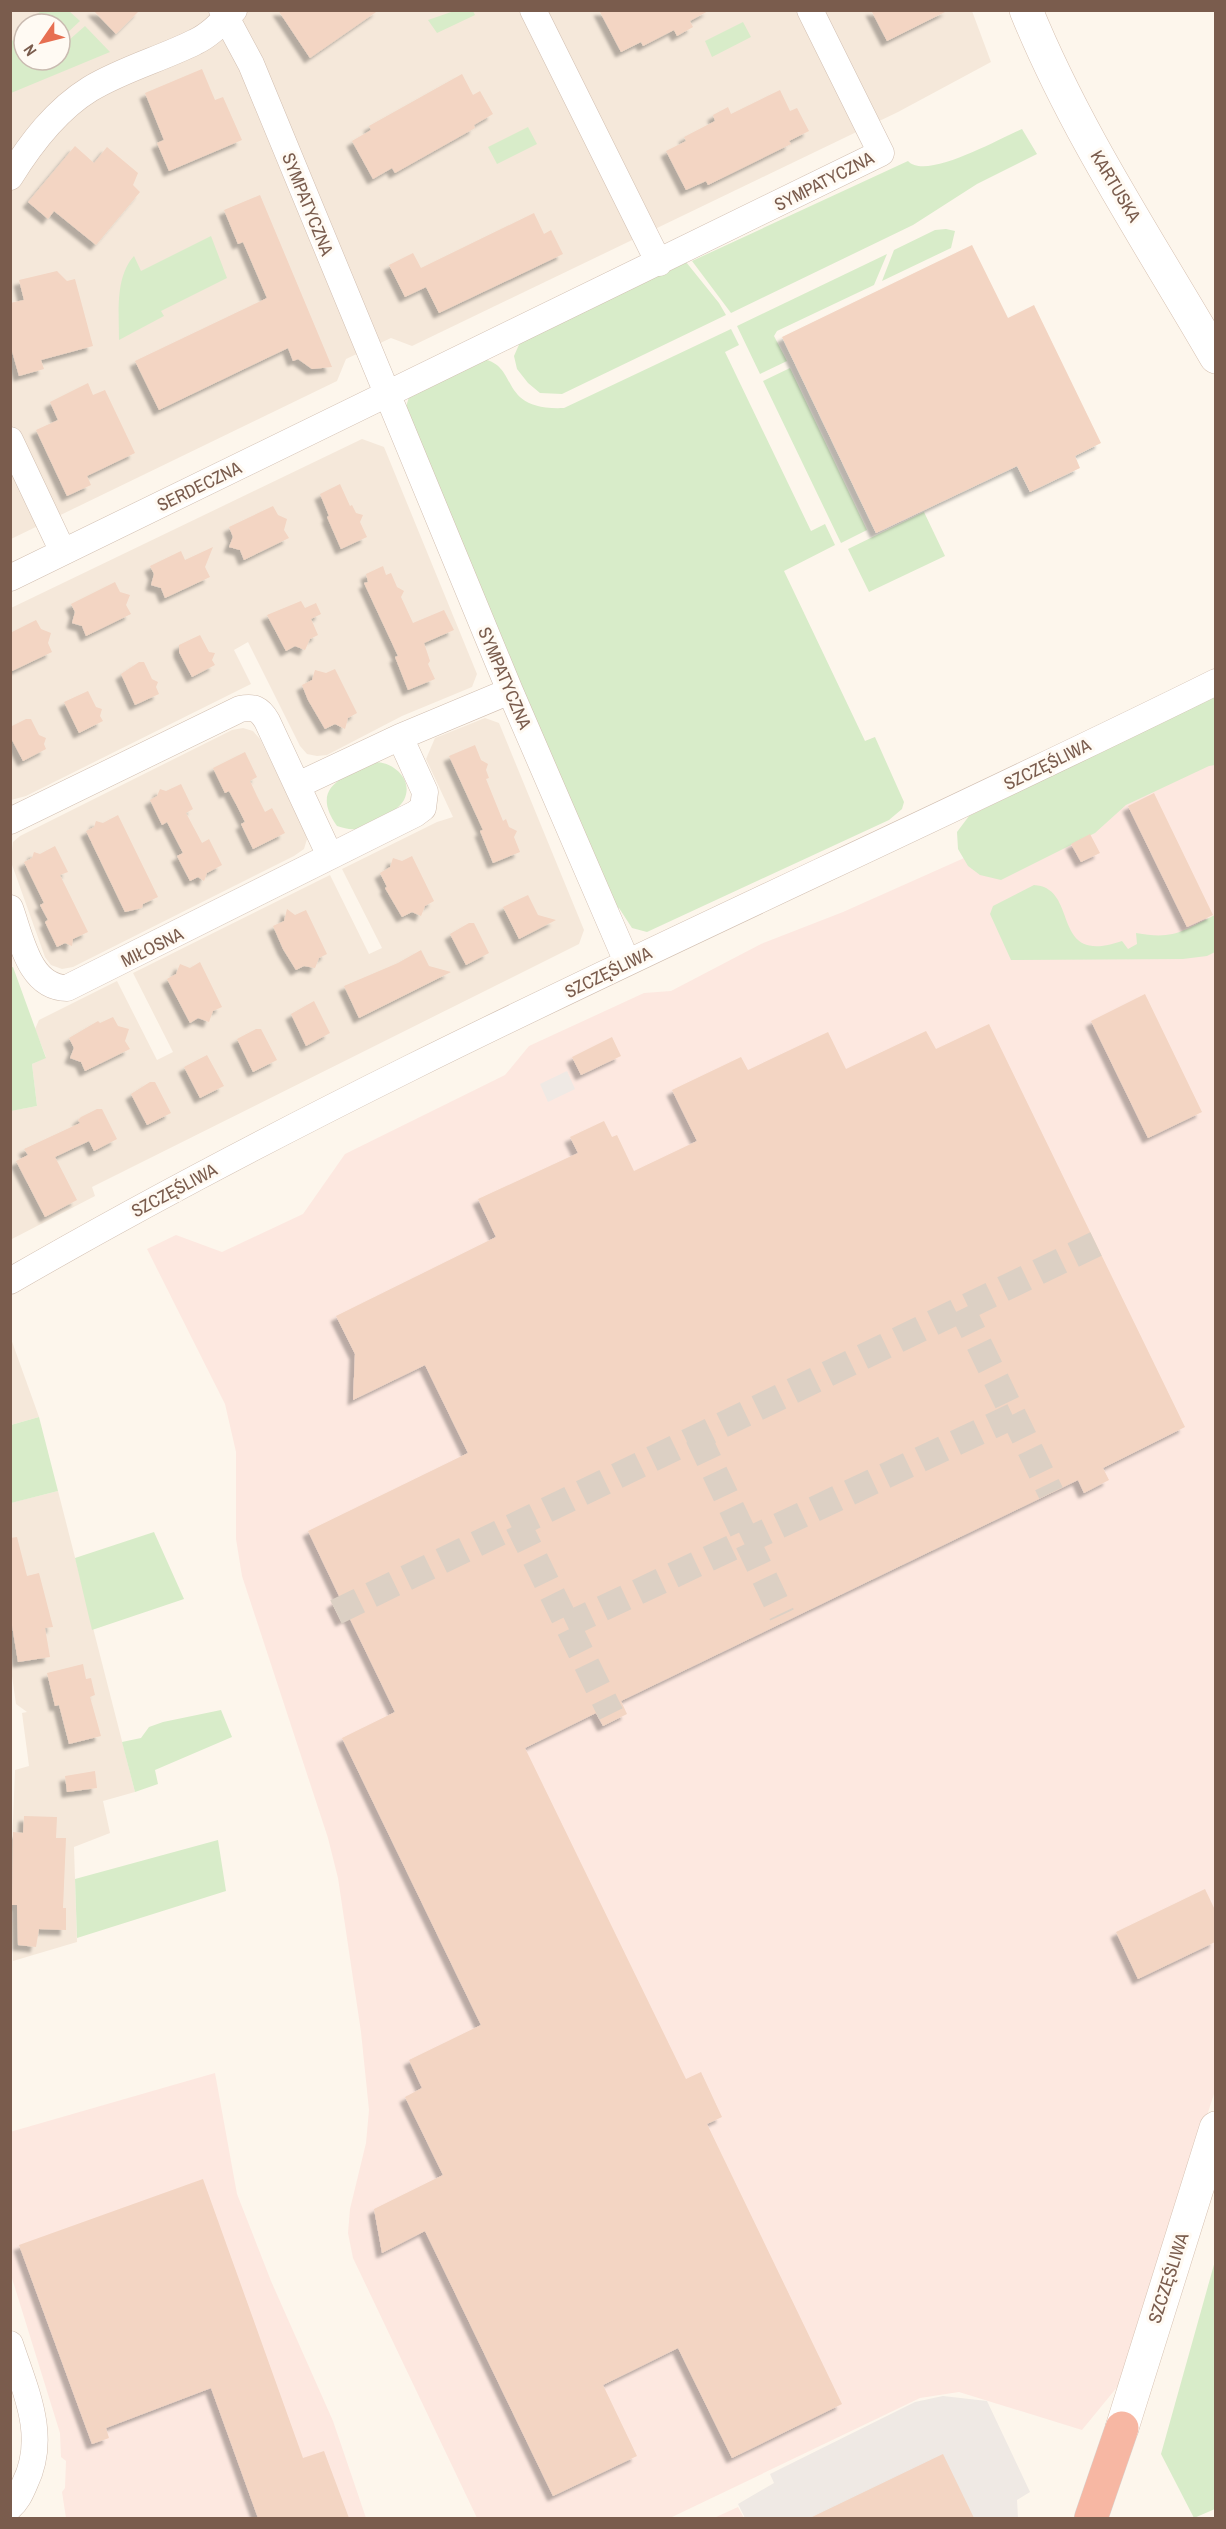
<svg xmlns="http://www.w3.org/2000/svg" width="1226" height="2529" font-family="'Archivo Narrow',sans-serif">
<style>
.residential{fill:#f5e8da;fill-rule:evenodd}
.commercial{fill:#fde8e0}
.industrial{fill:#efe9e4}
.green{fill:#d8ecc9}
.building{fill:#f3d5c3;filter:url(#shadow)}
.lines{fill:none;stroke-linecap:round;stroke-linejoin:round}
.street-tunnel{stroke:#dcd0c4;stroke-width:26;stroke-dasharray:26 13;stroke-linecap:butt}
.street-casing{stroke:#d1beb0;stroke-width:27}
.secondary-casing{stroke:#d6c0b0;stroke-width:34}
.highway-casing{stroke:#dad1cd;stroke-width:34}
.street{stroke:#fff;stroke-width:26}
.secondary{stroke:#fff;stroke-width:33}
.highway{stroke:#f7b7a3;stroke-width:33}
.labels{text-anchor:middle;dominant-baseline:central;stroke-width:6;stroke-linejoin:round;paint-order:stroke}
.street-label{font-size:18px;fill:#7a5c4d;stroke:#fffaf3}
</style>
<defs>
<filter id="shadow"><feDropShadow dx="-5.5" dy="5.5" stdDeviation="1.5" flood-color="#0004"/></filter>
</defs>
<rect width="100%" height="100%" fill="#fdf6ec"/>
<!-- residential -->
<path class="residential" d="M11,11H972L991,62L898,112L412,346L391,338L346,359L337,381L11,539ZM24,24H60V60H24Z
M362,439L384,447L477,674L472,687L402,716L327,755L317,756L307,754L300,746L248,642L234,650L251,684L26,796L11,800V608Z
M485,718L499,723L584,930L579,944L92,1187L95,1196L12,1239L10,1111L37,1106L32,1064L46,1057L35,1029L39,1020L117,981L157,1060L173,1052L133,973L330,875L369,954L382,948L342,869L437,822L453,817L426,759L435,738Z
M243,728L253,731L260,739L304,829L307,839L304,849L294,856L73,967L62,969L51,965L45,957L11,862L13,842L20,836L232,730Z
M10,1336L39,1417L11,1425H10Z
M58,1491L135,1792L103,1801L110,1833L74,1847L77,1942L13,1961L10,1897L15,1770L29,1766L22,1713L27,1712L16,1704L11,1669L10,1503Z"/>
<!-- commercial -->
<path class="commercial" d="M1215,746V2091L1118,2386L1082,2430L959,2392L920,2398L670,2518H477L353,2258L348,2233L350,2209L366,2143L369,2110L361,2032L338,1878L328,1838L242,1576L236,1539V1452L225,1404L147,1249L176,1235L222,1252L303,1214L345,1154L505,1075L529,1046L644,993L671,991L761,944L843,912Z
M215,2073L237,2194L271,2281L333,2421L366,2518H66L62,2492L65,2488L66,2461L61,2457L60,2433L11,2275L10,2132Z
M738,2507L744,2518H714Z"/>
<!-- industrial -->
<path class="industrial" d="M567,1071L575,1089L548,1102L540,1084Z
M943,2396L987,2401L1030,2492L1017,2500L1018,2518H745L738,2504L774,2483L770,2474L915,2402Z"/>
<!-- green -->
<path class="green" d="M42,10L69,11L80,21L65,35L69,40L85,26L110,52L11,93V42L24,29V60H60V24H33L30,21Z
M457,10L473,11L475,15L437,33L428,20Z
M743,22L751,37L712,57L705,41Z
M528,127L537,144L497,164L488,147Z
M1022,129L1037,154L977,184L913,225L731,313L692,261L908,161C926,181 1000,138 1022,129Z
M946,229L955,231L951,248L882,281L894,250L935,230Z
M211,236L227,278L161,311L164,316L119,340C119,312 115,277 134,256L141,271Z
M887,254L874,285L777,331L774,336L787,361L760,374L737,326Z
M686,262L719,303L726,315L562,394L540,393L528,383L517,369L514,356L521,340Z
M731,329L739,345L725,352L811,531L825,524L835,545L784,571L865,741L875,737L904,802L902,809L889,820L647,932L632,928L619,908L612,910L405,410L409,397L483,359C520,366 497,411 564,408Z
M790,368L867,530L841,543L763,381Z
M924,512L945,556L869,592L848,549Z
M1215,697V765L1209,766L1126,805L1095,833L1001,880L980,875L968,866L958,849L957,832L969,816Z
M375,762C394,762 414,780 404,800C397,812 370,828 356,829C350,830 344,828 337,826C309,786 344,777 375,762Z
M1034,885C1081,888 1048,967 1122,941L1128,949L1137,944L1136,933C1174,940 1182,931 1215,915V952L1207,956L1183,959L1011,960L990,914L993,906Z
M13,967L46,1058L32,1064L37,1106L11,1111L10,968Z
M39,1417L58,1491L11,1503V1425Z
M154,1532L184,1599L92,1630L75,1558Z
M221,1710L232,1737L155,1770L158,1784L135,1792L122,1742L141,1738L149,1727L163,1722Z
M218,1840L226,1891L77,1938L75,1879Z
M1215,2261V2509L1194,2518L1161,2454Z"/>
<!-- building -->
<path class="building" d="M93,10H140L116,34Z
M278,10H379L310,58Z
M599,10H710L690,21L693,27L677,36L674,30L643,46L641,42L621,52Z
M871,10H949L887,41Z
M202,69L215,100L223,97L242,140L169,171L157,143L164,140L145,93Z
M462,74L473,95L480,91L493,114L474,125L475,128L395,173L392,168L373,179L352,141L371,130L369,126Z
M780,90L790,111L797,108L809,131L789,141L791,144L708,185L706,181L686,190L666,151L686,141L684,137L715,121L713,115L728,107L731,114Z
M75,146L94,163L107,147L138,173L133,185L140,192L96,245L54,211L48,219L28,202Z
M260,195L332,367L312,369L298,359L293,361L288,348L159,410L135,361L267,298L243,242L238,244L224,210Z
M534,213L544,234L551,230L563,254L439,313L426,287L405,297L389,265L413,253L421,268Z
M972,245L1008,318L1034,305L1101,443L1075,456L1080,468L1030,492L1017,466L876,533L782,337Z
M57,271L67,281L75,279L93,346L41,360L44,369L19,376L10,344V303L24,300L19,280Z
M88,383L93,395L105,390L135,453L87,476L91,485L67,496L36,430L58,420L50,402Z
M340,484L350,506L352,505L356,513L363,515L360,522L367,537L341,549L327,517L329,516L320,494Z
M273,506L278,515L287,519L284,530L289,538L244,560L240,550L229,547L233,537L229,527Z
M213,547L205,567L210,577L165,598L161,588L151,585L154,574L150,566L181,551L185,560Z
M383,566L386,575L391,573L397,587L404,591L401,597L413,623L444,610L454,630L424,643L430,661L428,664L435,679L408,690L395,657L398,656L364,583L368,582L366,574Z
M115,582L120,592L130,595L126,605L131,614L86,636L82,626L72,623L75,612L71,604Z
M301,601L305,608L316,603L321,614L311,619L318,635L310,639L305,650L295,646L286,651L267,615Z
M36,620L41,629L51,633L48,643L52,652L10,672V633Z
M200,635L209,652L215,653L212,660L215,665L192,677L179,652V645Z
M139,662H144L152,679L158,682L156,687L159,694L135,705L121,674Z
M335,669L357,713L348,718L345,729L335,724L325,729L308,700L302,685L312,680L315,670L326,673Z
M88,691L96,707L102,709L100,716L103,721L79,733L64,702Z
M26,719H31L39,735L46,738L44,744L46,749L23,761L10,736V727Z
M475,745L481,760L488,764L486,770L489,778L486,779L503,821L506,819L509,827L517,831L514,837L520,852L493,863L480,831L483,830L449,756Z
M245,752L257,777L250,781L257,796L265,812L272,808L285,833L253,849L241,824L245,822L237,806L229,791L225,793L213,768Z
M181,784L193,809L186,813L202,843L209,839L222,865L207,873L204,881L198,877L190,881L177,856L183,853L167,822L162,825L150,800L157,796L160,789L166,791Z
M1154,793L1213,915L1187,927L1128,806Z
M118,815L158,897L143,904L142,908L125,912L86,831L94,827L96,821L103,823Z
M1090,834L1100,853L1081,862L1071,844Z
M55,846L68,872L60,875L88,932L73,939L72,946L65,943L57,947L45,922L48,920L40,905L44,903L24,862L32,858L34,852L40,854Z
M412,856L434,901L425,906L421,916L412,912L402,917L385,888L387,887L380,873L390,867L393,858L402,861Z
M528,895L538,915L556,920L519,939L503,907Z
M287,909L295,915L306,910L327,954L319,958L315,968L304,966L296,970L283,949L273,926L284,921Z
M469,923H474L489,953L466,965L450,934Z
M421,950L429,966L451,972L359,1018L344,986L398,963Z
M200,962L222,1007L213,1011L209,1022L198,1018L190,1023L167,979L176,974L180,964L190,968Z
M1145,994L1202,1112L1148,1138L1091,1021Z
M314,1001L330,1033L306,1046L291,1014Z
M113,1017L118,1026L129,1029L125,1041L130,1049L85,1071L81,1062L70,1058L74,1048L69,1038L98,1021L100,1023Z
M989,1024L1185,1427L1103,1468L1109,1480L1084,1493L1078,1480L621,1701L627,1714L603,1726L596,1713L525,1748L686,2079L701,2072L722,2117L707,2124L842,2404L732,2458L678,2348L603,2385L637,2456L553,2496L425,2231L382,2253L374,2209L443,2175L405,2097L422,2088L409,2060L481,2025L342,1738L395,1712L349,1617L341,1621L332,1603L340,1598L308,1531L468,1453L425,1365L353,1400L355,1354L336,1316L496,1237L478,1199L578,1153L570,1137L604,1121L612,1137L617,1135L634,1171L697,1141L672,1090L741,1057L748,1070L828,1032L846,1069L926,1031L936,1049Z
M256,1029H261L277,1060L253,1072L237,1039Z
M612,1037L621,1056L581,1075L572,1057Z
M207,1055L224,1086L200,1098L184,1067Z
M150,1082H155L171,1113L147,1125L131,1094Z
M97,1109H102L117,1139L94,1151L89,1141L55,1157L77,1200L45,1217L16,1161L28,1155L24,1149L80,1123L78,1120L81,1117Z
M17,1537L27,1576L39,1573L53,1627L45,1628L50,1657L18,1662L10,1613V1538Z
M83,1664L86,1679L91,1678L95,1695L90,1697L101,1736L69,1744L59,1705L55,1706L47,1673Z
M95,1771L97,1788L67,1792L65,1776Z
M24,1816L57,1817L56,1838H66L63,1908H66V1930L39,1929L36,1947L18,1945L17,1905H12L13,1832L23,1833Z
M1205,1889L1215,1910V1942L1138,1979L1116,1932Z
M203,2179L303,2458L324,2451L349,2518H258L211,2388L106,2428L109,2438L92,2444L19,2245Z
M943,2454L974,2518H810Z"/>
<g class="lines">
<!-- street-tunnel -->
<path class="street-tunnel" d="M962,1309L1051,1493
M698,1437L782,1615
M518,1524L611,1714
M336,1612L1096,1244
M567,1625L1013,1416"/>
<!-- street casing -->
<g class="street-casing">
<path id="street" d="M222,10L251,64L510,691L627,962
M533,10L659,263
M10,177C31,143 56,110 90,89C123,69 161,59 195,42C210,35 222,22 234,10
M10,440L63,552
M10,578L881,153L810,10
M298,785L400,737L510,691
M10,821L240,709C254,706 260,709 267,721L330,856
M10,908C21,938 29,988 67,988L415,814L423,808L425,792L400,737
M10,1281C399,1056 814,881 1216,682
M10,2344C25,2390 48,2436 25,2483C21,2492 18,2500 10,2507"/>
</g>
<!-- secondary casing -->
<g class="secondary-casing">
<path id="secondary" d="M1026,10C1076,133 1150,243 1216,357
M1122,2428L1216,2128"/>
</g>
<!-- highway casing -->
<g class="highway-casing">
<path id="highway" d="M1091,2518L1122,2428"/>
</g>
<!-- street -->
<use href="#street" class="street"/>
<!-- secondary -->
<use href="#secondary" class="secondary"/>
<!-- highway -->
<use href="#highway" class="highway"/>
</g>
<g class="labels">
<!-- street labels -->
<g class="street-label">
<text transform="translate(824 181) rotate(-27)">SYMPATYCZNA</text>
<text transform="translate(1116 186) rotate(59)">KARTUSKA</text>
<text transform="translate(308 204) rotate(68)">SYMPATYCZNA</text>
<text transform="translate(199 486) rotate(-26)">SERDECZNA</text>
<text transform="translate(505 678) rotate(67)">SYMPATYCZNA</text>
<text transform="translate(1047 764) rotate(-26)">SZCZĘŚLIWA</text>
<text transform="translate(152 947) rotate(-26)">MIŁOSNA</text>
<text transform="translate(608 972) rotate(-26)">SZCZĘŚLIWA</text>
<text transform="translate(174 1190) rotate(-28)">SZCZĘŚLIWA</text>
<text transform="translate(1168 2278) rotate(-72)">SZCZĘŚLIWA</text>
</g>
</g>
<!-- border -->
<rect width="1226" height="2529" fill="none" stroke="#7a5c4d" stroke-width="24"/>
<!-- north arrow -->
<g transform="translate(42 42) rotate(235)"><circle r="28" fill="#fffaf3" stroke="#cabbb1" stroke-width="1.5"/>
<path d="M0-4.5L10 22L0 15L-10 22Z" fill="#e76f51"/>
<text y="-9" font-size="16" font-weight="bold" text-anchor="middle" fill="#7a5c4d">N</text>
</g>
</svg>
